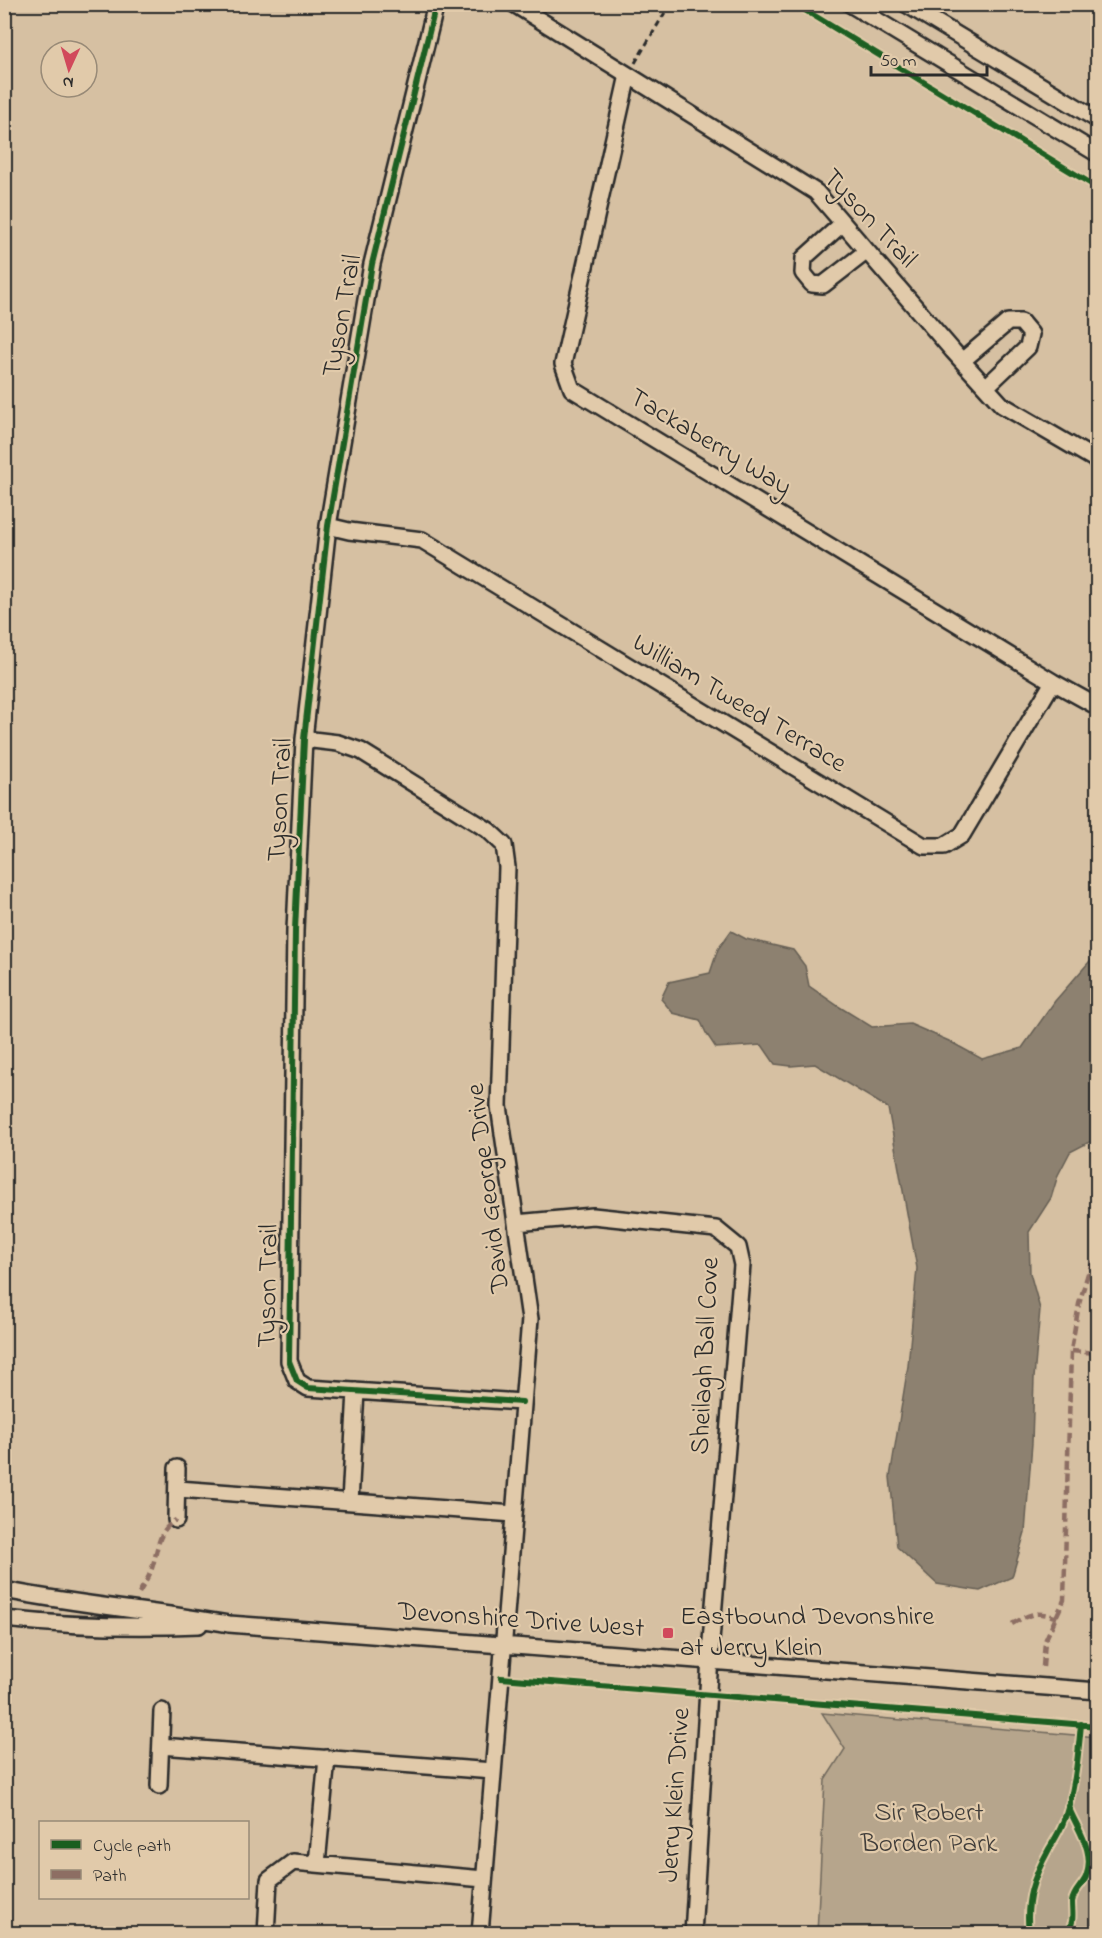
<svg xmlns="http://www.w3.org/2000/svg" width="1102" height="1938" font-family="'Indie Flower',sans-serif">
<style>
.green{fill:#b6a58c;stroke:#70685c;stroke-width:1.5}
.water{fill:#8d8170;stroke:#665f54;stroke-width:1.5}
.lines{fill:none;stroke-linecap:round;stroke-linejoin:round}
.minor-casing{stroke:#2b2b2b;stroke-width:20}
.path{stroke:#2b2b2b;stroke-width:3;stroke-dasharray:6 4.5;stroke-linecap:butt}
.minor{stroke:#e1caaa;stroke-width:15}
.quiet{stroke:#8d6e63;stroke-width:4.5;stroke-dasharray:9 4.5;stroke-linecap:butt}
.cycleway-casing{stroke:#e1caaa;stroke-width:10}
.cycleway{stroke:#1b5e20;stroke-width:6}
.poi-dot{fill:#d1495b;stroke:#e1caaa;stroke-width:2}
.labels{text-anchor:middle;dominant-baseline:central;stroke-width:4.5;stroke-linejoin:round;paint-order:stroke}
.street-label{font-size:27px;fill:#2b2b2b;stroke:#e1caaa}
.poi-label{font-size:27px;fill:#2b2b2b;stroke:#e1caaa;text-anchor:start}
.park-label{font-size:27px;fill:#403d3a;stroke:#e1caaa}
</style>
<rect width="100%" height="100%" fill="#d6c0a2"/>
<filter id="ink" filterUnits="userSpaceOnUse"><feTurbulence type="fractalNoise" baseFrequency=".0167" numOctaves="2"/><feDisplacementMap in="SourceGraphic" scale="12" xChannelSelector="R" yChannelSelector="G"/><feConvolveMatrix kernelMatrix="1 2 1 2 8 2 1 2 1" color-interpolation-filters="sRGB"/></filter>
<g filter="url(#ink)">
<!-- green -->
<path class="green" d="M822,1713L1097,1737V1933H817L825,1780L845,1749Z"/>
<!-- water -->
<path class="water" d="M731,931L746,939L793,950L805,966L809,986L838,1006L872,1027L910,1024L949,1041L982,1059L1022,1048L1055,1001L1097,953V1138L1070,1152L1058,1175L1051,1198L1029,1232L1030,1273L1040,1309L1034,1378L1032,1443L1025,1532L1012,1577L980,1591L937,1584L897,1547L890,1477L908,1366L917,1268L888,1108L815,1064L791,1066L775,1064L762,1045L716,1048L706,1033L700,1020L673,1013L661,999L669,982L710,973L718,949Z"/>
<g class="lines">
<!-- minor casing -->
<g class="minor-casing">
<path id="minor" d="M436,4L372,264L328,526L304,739L295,930L289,1361L297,1381L308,1388L522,1402
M514,4L816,192L953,351L1002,405L1098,461
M850,4L1098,154
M906,4L1098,120
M628,75L563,364L572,389L1053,682L1098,707
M843,223L804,258L803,273L812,284L823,285L867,251
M962,361L1008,322H1021L1031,334L1028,347L986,387
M328,526L349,531L422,540L924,846H944L962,835L1053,682
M304,739L338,743L361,751L488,830L504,845L507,867L499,1106L530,1319L480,1934
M516,1223L593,1216L716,1229L738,1247L742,1265L711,1641L693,1934
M178,1489L514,1514
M350,1502L356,1391
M176,1520L177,1468
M4,1590C79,1605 154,1611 229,1624L1098,1691
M4,1619C69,1626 134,1628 199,1625
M161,1746L493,1771
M159,1786L162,1711
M317,1864L327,1758
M266,1934L269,1880L293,1862L484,1879"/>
</g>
<!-- path -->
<path class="path" d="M635,63L670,4"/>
<!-- minor -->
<use href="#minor" class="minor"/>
<!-- quiet -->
<path class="quiet" d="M1071,1351L1098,1353
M139,1593C143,1586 148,1579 151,1571C158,1553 156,1531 176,1520
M1012,1624C1030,1614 1036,1610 1057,1618
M1043,1667L1045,1641L1064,1600L1071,1351L1079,1304L1089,1270L1098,1254"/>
<!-- cycleway casing -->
<g class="cycleway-casing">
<path id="cycleway" d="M436,4L372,264L328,526L304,739L295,930L289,1361L297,1381L308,1388L522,1402
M795,4L1098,188
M501,1678L1098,1726
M1029,1934C1025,1900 1033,1878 1049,1849C1053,1842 1059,1833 1062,1825C1075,1794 1078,1757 1081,1724
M1066,1934C1075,1923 1072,1915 1072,1902C1073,1892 1082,1886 1086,1877C1096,1851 1077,1829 1068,1806"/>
</g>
<!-- cycleway -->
<use href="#cycleway" class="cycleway"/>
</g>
</g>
<!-- markers -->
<rect class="poi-dot" x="662" y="1627" width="12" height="12" rx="3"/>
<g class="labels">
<!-- street labels -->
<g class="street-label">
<text transform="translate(869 219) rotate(47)">Tyson Trail</text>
<text transform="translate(343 316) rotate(-80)">Tyson Trail</text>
<text transform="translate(710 443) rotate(31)">Tackaberry Way</text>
<text transform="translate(739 704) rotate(31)">William Tweed Terrace</text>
<text transform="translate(281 800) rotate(-87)">Tyson Trail</text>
<text transform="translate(489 1188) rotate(-97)">David George Drive</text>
<text transform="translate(269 1286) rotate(-89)">Tyson Trail</text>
<text transform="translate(706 1356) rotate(-87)">Sheilagh Ball Cove</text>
<text transform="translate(521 1621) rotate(4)">Devonshire Drive West</text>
<text transform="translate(676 1795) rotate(-86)">Jerry Klein Drive</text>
</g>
<!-- poi labels -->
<g class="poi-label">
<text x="680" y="1617">Eastbound Devonshire<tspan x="680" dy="31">at Jerry Klein</tspan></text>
</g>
<!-- park labels -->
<g class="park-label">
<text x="929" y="1813">Sir Robert<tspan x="929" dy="31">Borden Park</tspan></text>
</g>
</g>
<!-- margin -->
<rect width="1102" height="1938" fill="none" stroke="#e1caaa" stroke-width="24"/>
<rect x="12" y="12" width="1078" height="1914" fill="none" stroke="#2b2b2b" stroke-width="2" filter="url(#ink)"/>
<!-- legend -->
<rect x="39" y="1821" width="210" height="78" fill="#e1caaa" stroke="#988a77" stroke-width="1.5"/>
<rect x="51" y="1840" width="30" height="9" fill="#1b5e20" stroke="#988a77" stroke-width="1.5"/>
<text x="93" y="1851" font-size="18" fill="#2b2b2b">Cycle path</text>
<rect x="51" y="1870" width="30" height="9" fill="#8d6e63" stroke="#988a77" stroke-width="1.5"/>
<text x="93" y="1881" font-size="18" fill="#2b2b2b">Path</text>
<!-- north arrow -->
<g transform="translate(69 69) rotate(184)"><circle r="28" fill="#e1caaa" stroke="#988a77" stroke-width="1.5"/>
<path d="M0-4.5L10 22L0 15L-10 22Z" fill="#d1495b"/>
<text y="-9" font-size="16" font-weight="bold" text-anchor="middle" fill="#2b2b2b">N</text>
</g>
<!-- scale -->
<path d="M871 66v9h116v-9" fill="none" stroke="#2b2b2b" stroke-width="3"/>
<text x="880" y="66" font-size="18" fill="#2b2b2b" stroke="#e1caaa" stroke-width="4.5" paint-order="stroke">50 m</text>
</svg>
